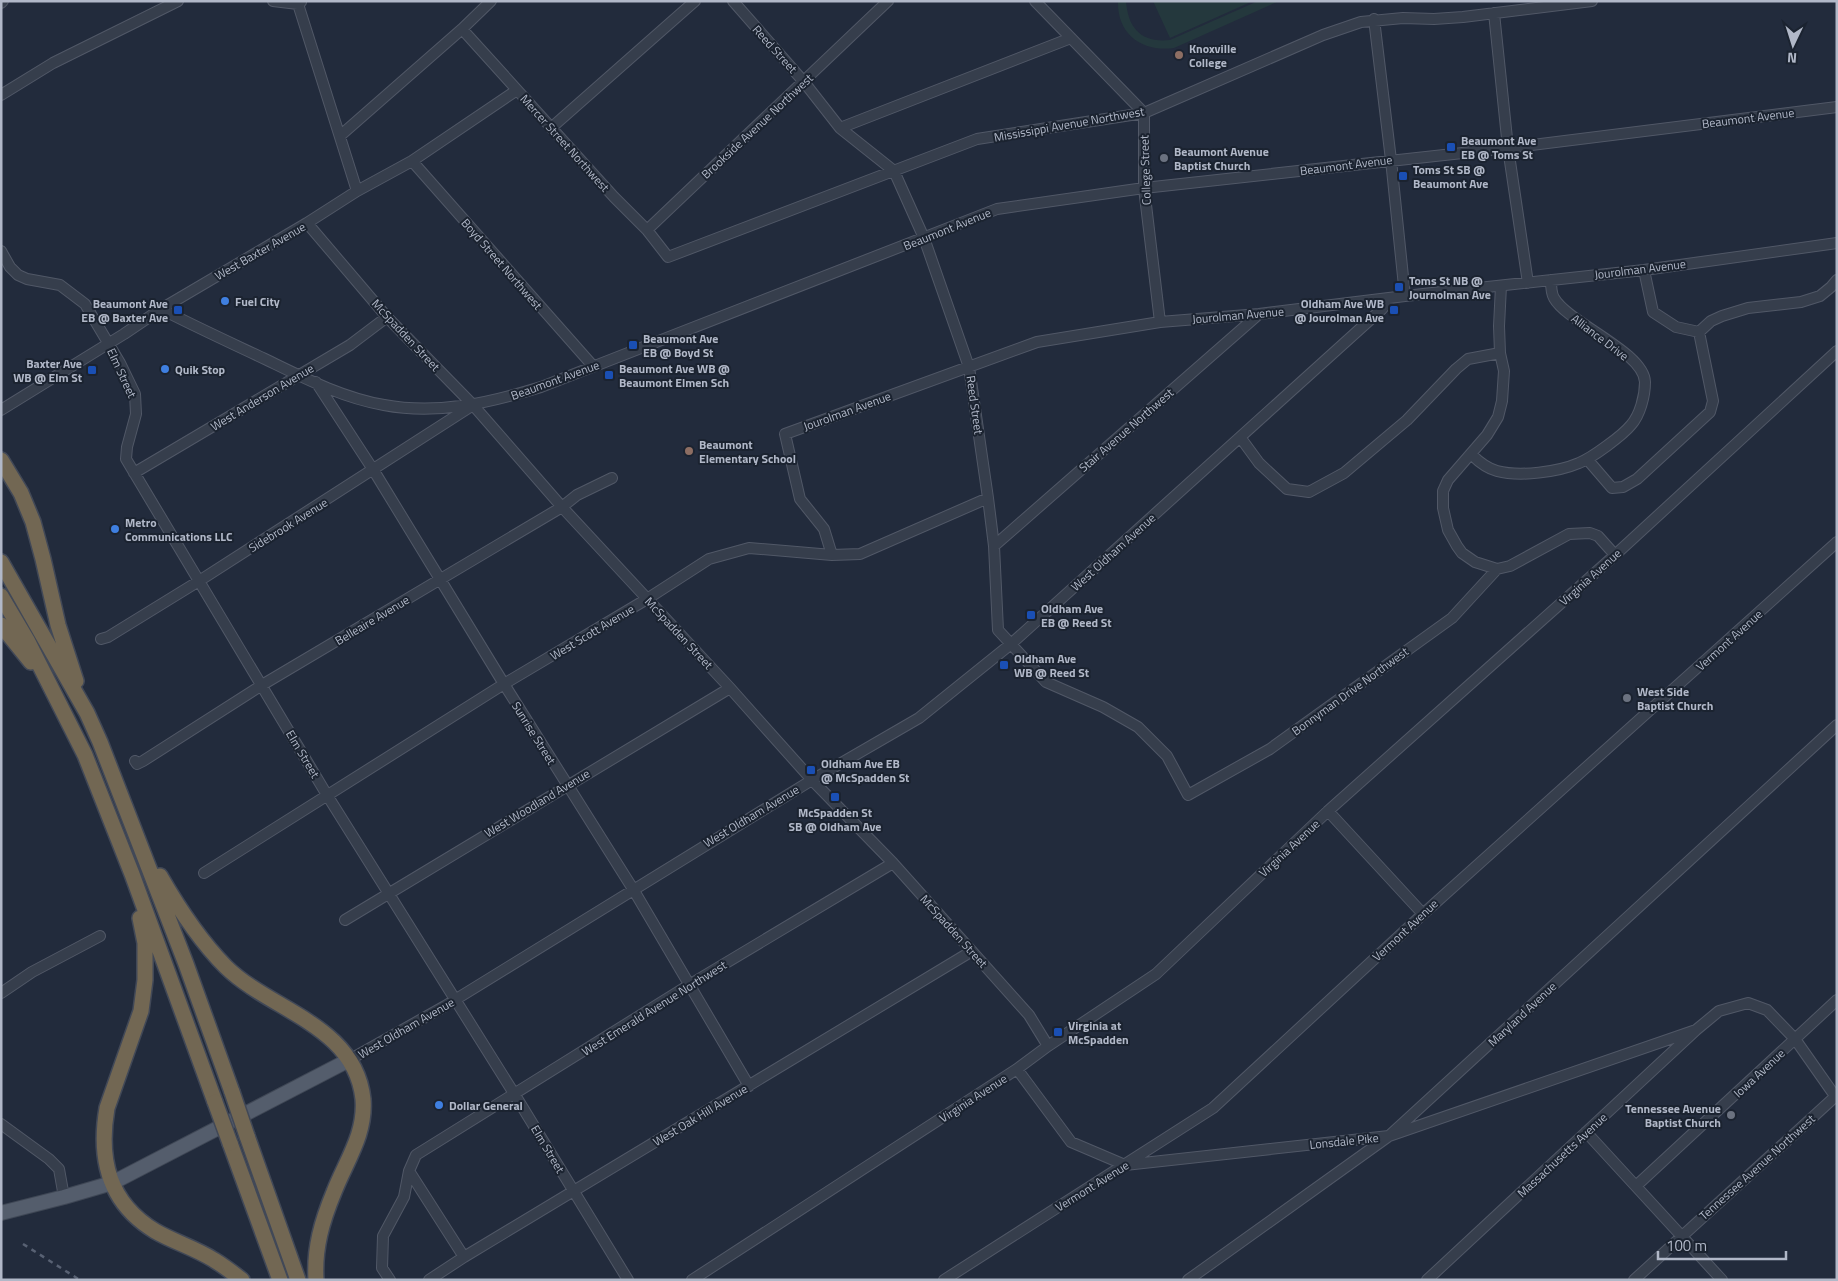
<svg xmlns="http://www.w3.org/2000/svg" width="1838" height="1281" font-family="'Titillium Web',sans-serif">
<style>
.green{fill:#24383d}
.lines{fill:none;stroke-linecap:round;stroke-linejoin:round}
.minor-casing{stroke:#515867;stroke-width:12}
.major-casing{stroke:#3f4755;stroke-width:16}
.highway-casing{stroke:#414857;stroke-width:18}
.minor{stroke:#363e4c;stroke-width:10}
.major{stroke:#545d6c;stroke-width:14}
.highway{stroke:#726753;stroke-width:15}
.rail{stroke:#586173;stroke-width:2.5;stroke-dasharray:5 5;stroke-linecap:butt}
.highway-bridge-casing{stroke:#414857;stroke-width:18;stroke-linecap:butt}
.highway-bridge{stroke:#726753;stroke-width:15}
.education-dot{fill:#8d6e63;stroke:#1b2330;stroke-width:2}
.transit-dot{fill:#1a4fb4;stroke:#1b2330;stroke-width:2}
.worship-dot{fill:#6b7280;stroke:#1b2330;stroke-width:2}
.shop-dot{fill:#3f7fe0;stroke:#1b2330;stroke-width:2}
.labels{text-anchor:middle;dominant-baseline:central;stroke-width:4;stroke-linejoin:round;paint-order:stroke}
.poi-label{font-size:12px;font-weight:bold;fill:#b1b8c8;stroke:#1b2330;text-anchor:start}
.street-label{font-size:12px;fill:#b1b8c8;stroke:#1b2330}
</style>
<rect width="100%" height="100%" fill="#222b3c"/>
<!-- green -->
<path class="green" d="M1118,1H1126C1128,29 1142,43 1170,40L1258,1H1279L1174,48C1143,52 1117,35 1118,1Z
M1153,1H1253L1170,38Z"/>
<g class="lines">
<!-- minor casing -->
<g class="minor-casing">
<path id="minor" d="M273,1L298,4L301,2
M295,1L298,4L357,191
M733,1L804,82L840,128L894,171L924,238L969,367L988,498L994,546L998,630L1046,682L1103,707L1138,727L1167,756L1188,795L1270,749L1452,618L1497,569
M1035,1L1144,113V188L1160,322
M1,3L3,1
M1494,13L1508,148L1528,283
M1374,19L1391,160L1405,296
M462,29L614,197L647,230L668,257L977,139L1144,113L1323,35L1361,22L1403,18L1434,19L1463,17L1592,1
M1,95L53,63L178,1
M551,128L695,1
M840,128L1071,38
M341,135L462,29L491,1
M412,161L593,366
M307,223L387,317L473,405L562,507L730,688L812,780L893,863L1029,1015L1048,1046
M647,230L888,1
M1,251L10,267L18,275L27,279L60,285L85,304L120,363L135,394L136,414L127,447L126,459L327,795L515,1095L628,1280
M1644,270L1653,312L1676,327L1699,332L1711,321L1722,316L1748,308L1801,302L1820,296L1831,287L1837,280
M1501,286L1499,326L1500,353L1504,371L1502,401L1498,417L1487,435L1448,480L1443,491V508L1448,530L1457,546L1462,553L1475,562L1497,569L1510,566L1569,534L1590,533L1598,536L1615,555
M161,309C196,327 231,343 267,360C304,378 343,398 384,405C437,415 489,403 541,387L997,209L1144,188L1508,148L1837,107
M316,382L374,471L504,684L633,889L749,1086
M1,410L124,334L161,309L307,223L357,191L412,161L517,90
M1240,437L1259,463L1287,489L1309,492L1344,473L1407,420L1456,369L1468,359L1500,353
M1472,455C1479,462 1486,468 1497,471C1520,477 1558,472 1579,463C1592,458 1623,435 1631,425C1640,415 1645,396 1645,382C1644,352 1568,323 1554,298C1551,293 1551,286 1551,280
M1587,459L1612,488L1623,487L1637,479L1710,412L1713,401L1699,332
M134,473L350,345L387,317
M994,546L1259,314
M832,555L824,529L800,499L785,434L1037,342L1160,322L1259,314L1405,296L1644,270L1837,243
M101,639L108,637L199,581L470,407
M135,761L137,764L143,761L262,685L562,507L577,495L612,478
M1328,811L1423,914
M204,873L504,684L647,599L709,559L749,548L832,555L860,554L988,498
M345,920L730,688
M1,993L32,972L100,936
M349,1060L445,1006L812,780L919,718L1011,644L1382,309L1391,298
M1017,1069L1071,1142L1125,1165L1389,1136L1696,1030
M1,1124L49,1159L59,1169L64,1197
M1586,1132L1722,1280
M409,1171L464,1257
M1636,1186L1837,1000
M390,1280L382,1268L383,1236L404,1197L409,1171L416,1155L689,985L893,863
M429,1280L464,1257L972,951
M692,1280L1017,1069L1048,1046L1156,974L1328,811L1615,555L1837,351
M944,1280L1213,1108L1423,914L1837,542
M1188,1280L1389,1136L1837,725
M1427,1280L1696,1030L1719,1011L1748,1003L1767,1010L1795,1039L1835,1096
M1634,1280L1837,1095"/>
</g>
<!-- major casing -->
<g class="major-casing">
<path id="major" d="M1,1213L64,1197L112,1183L349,1060"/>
</g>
<!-- highway casing -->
<g class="highway-casing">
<path id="highway" d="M1,460L21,493L33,522L43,559L58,625L76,681
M1,562L87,713L100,742L186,964L232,1092
M1,596L27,640L85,755L132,874L215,1102
M1,625L31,662
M160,876C179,909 199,940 226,967C271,1011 355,1025 363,1099C366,1134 346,1161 334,1192C322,1221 314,1248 316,1280
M140,918L145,943V980L141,1011L107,1108C98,1160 109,1203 155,1231C174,1242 195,1248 214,1260C224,1266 233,1273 242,1280
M247,1136L298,1280
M230,1143L280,1280"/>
</g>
<!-- minor -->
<use href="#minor" class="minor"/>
<!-- major -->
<use href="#major" class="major"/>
<!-- highway -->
<use href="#highway" class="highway"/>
<!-- rail -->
<path class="rail" d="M23,1244L80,1280"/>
<!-- highway-bridge casing -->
<g class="highway-bridge-casing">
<path id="highway-bridge" d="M232,1092L247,1136
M215,1102L230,1143"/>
</g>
<!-- highway-bridge -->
<use href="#highway-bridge" class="highway-bridge"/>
</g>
<!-- markers -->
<g class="education-dot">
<circle cx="1179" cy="55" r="5"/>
<circle cx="689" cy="451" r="5"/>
</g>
<g class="transit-dot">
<rect x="1446" y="142" width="10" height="10" rx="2.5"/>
<rect x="1398" y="171" width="10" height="10" rx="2.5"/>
<rect x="1394" y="282" width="10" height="10" rx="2.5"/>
<rect x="173" y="305" width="10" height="10" rx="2.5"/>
<rect x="1389" y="305" width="10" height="10" rx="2.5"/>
<rect x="628" y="340" width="10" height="10" rx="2.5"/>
<rect x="87" y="365" width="10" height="10" rx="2.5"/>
<rect x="604" y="370" width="10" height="10" rx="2.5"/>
<rect x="1026" y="610" width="10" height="10" rx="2.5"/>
<rect x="999" y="660" width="10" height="10" rx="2.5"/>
<rect x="806" y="765" width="10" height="10" rx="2.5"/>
<rect x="830" y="792" width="10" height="10" rx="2.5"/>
<rect x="1053" y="1027" width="10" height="10" rx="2.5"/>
</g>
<g class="worship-dot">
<circle cx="1164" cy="158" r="5"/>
<circle cx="1627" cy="698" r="5"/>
<circle cx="1731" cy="1115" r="5"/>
</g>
<g class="shop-dot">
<circle cx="225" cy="301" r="5"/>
<circle cx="165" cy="369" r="5"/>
<circle cx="115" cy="529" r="5"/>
<circle cx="439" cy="1105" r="5"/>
</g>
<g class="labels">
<!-- poi labels -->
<g class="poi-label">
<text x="1189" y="48">Knoxville<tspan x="1189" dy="14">College</tspan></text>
<text x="1461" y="140">Beaumont Ave<tspan x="1461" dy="14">EB @ Toms St</tspan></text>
<text x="1174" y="151">Beaumont Avenue<tspan x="1174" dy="14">Baptist Church</tspan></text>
<text x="1413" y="169">Toms St SB @<tspan x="1413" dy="14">Beaumont Ave</tspan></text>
<text x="1409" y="280">Toms St NB @<tspan x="1409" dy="14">Journolman Ave</tspan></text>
<text x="235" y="301">Fuel City</text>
<text x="168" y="303" text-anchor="end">Beaumont Ave<tspan x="168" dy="14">EB @ Baxter Ave</tspan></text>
<text x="1384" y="303" text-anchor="end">Oldham Ave WB<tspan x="1384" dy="14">@ Jourolman Ave</tspan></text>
<text x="643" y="338">Beaumont Ave<tspan x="643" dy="14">EB @ Boyd St</tspan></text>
<text x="82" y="363" text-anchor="end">Baxter Ave<tspan x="82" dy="14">WB @ Elm St</tspan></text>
<text x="619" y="368">Beaumont Ave WB @<tspan x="619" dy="14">Beaumont Elmen Sch</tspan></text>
<text x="175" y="369">Quik Stop</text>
<text x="699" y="444">Beaumont<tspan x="699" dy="14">Elementary School</tspan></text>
<text x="125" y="522">Metro<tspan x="125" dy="14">Communications LLC</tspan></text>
<text x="1041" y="608">Oldham Ave<tspan x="1041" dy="14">EB @ Reed St</tspan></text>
<text x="1014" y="658">Oldham Ave<tspan x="1014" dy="14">WB @ Reed St</tspan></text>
<text x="1637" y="691">West Side<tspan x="1637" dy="14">Baptist Church</tspan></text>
<text x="821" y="763">Oldham Ave EB<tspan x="821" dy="14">@ McSpadden St</tspan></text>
<text x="835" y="812" text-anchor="middle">McSpadden St<tspan x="835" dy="14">SB @ Oldham Ave</tspan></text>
<text x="1068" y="1025">Virginia at<tspan x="1068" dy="14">McSpadden</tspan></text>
<text x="449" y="1105">Dollar General</text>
<text x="1721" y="1108" text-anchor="end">Tennessee Avenue<tspan x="1721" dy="14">Baptist Church</tspan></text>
</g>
<!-- street labels -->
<g class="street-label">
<text transform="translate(775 49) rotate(48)">Reed Street</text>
<text transform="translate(1748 118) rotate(-7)">Beaumont Avenue</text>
<text transform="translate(1069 124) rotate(-10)">Mississippi Avenue Northwest</text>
<text transform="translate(757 126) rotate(-43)">Brookside Avenue Northwest</text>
<text transform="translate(565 143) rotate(48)">Mercer Street Northwest</text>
<text transform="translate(1346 165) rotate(-7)">Beaumont Avenue</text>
<text transform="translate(1145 170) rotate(-92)">College Street</text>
<text transform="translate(947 229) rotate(-22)">Beaumont Avenue</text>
<text transform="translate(260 251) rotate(-30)">West Baxter Avenue</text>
<text transform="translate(502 264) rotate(49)">Boyd Street Northwest</text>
<text transform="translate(1640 269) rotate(-7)">Jourolman Avenue</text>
<text transform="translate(1238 315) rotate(-5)">Jourolman Avenue</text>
<text transform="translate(406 335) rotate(47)">McSpadden Street</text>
<text transform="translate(1600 337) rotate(37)">Alliance Drive</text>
<text transform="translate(122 373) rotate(65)">Elm Street</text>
<text transform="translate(555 380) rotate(-20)">Beaumont Avenue</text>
<text transform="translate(262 397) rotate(-31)">West Anderson Avenue</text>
<text transform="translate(975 405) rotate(82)">Reed Street</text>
<text transform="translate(847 411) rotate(-20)">Jourolman Avenue</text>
<text transform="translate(1126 430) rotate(-41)">Stair Avenue Northwest</text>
<text transform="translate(288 525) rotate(-32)">Sidebrook Avenue</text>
<text transform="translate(1113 552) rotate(-42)">West Oldham Avenue</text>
<text transform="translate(1590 577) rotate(-42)">Virginia Avenue</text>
<text transform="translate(372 620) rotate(-31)">Belleaire Avenue</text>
<text transform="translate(592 632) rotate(-31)">West Scott Avenue</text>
<text transform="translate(679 633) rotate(47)">McSpadden Street</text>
<text transform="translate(1729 640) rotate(-42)">Vermont Avenue</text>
<text transform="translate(1350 691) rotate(-36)">Bonnyman Drive Northwest</text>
<text transform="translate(534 733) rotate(58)">Sunrise Street</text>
<text transform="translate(303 754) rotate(59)">Elm Street</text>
<text transform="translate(537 803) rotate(-31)">West Woodland Avenue</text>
<text transform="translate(751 816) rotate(-31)">West Oldham Avenue</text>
<text transform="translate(1289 848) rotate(-43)">Virginia Avenue</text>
<text transform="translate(1405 930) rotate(-43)">Vermont Avenue</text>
<text transform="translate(954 931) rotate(48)">McSpadden Street</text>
<text transform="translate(654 1008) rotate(-32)">West Emerald Avenue Northwest</text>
<text transform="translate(1522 1014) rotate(-43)">Maryland Avenue</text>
<text transform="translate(406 1028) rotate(-30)">West Oldham Avenue</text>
<text transform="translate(1759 1073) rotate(-43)">Iowa Avenue</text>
<text transform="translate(973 1098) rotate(-33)">Virginia Avenue</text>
<text transform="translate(700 1115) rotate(-31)">West Oak Hill Avenue</text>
<text transform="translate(1344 1141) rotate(-6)">Lonsdale Pike</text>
<text transform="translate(548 1149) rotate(59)">Elm Street</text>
<text transform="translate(1562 1155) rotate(-43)">Massachusetts Avenue</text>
<text transform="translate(1757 1167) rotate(-42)">Tennessee Avenue Northwest</text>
<text transform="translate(1092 1186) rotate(-32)">Vermont Avenue</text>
</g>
</g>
<!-- border -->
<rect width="1838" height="1281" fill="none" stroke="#b1b8c8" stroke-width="5"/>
<!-- north arrow -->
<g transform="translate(1793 45) rotate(184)" stroke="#1b2330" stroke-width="4" paint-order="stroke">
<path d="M0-4L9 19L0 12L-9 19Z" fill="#b1b8c8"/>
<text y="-8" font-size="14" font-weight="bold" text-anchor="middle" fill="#b1b8c8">N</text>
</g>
<!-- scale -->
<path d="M1658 1251v8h128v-8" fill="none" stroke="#b1b8c8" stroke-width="2.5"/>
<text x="1666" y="1251" font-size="15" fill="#b1b8c8" stroke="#1b2330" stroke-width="4" paint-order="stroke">100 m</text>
</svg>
